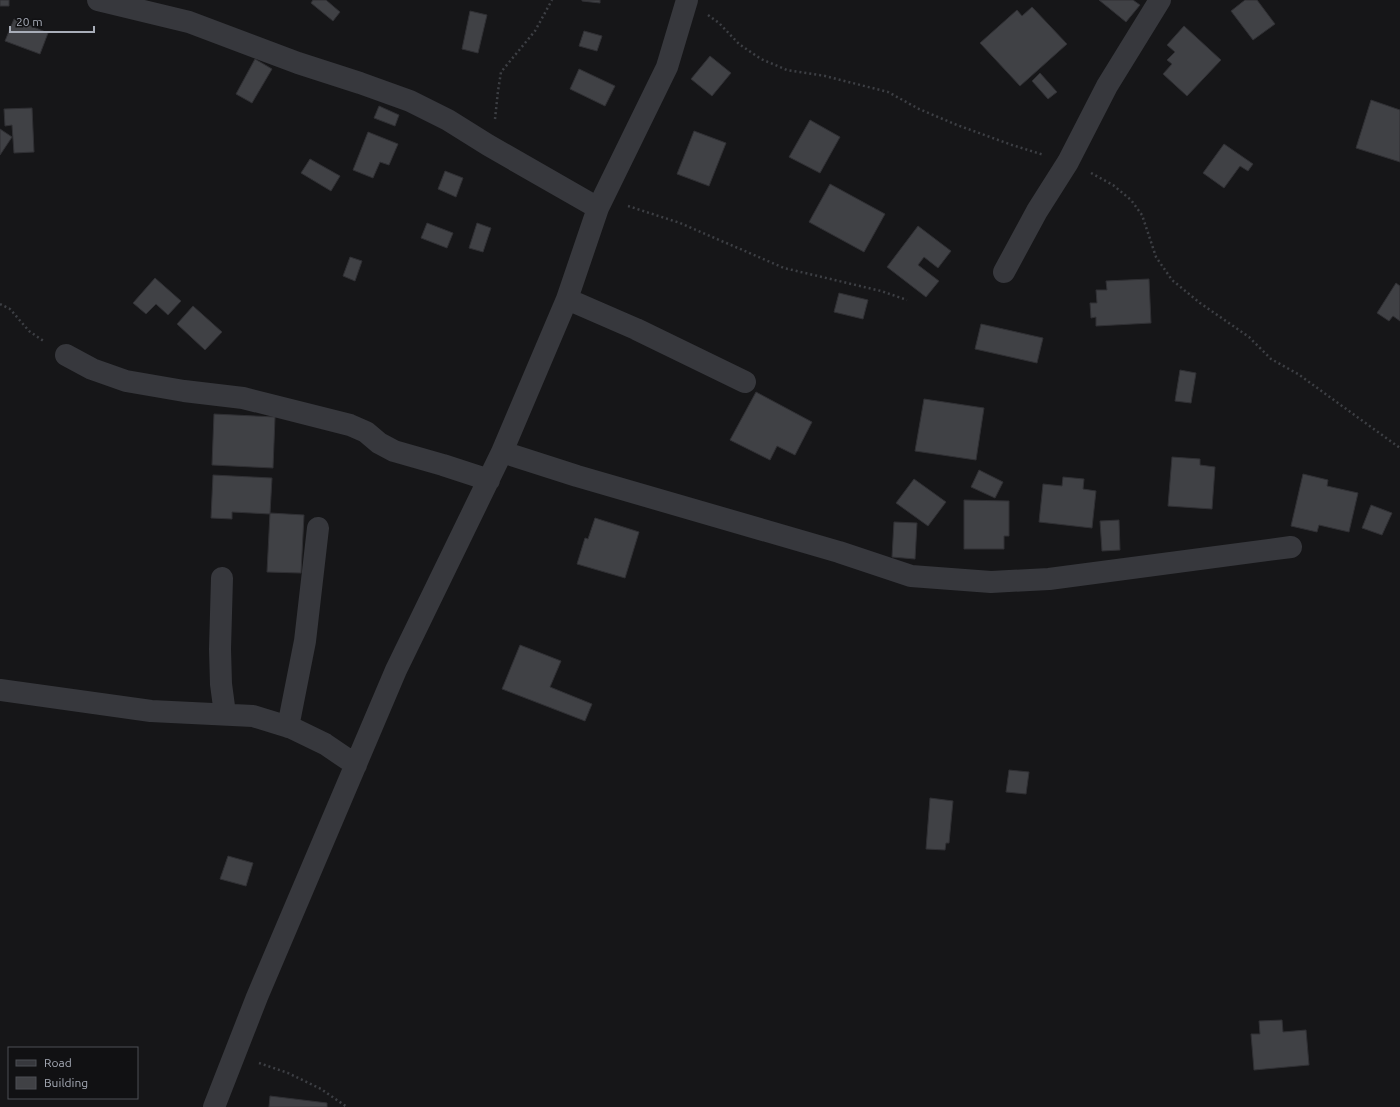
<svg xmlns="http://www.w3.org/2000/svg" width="1400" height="1107" font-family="Ubuntu,sans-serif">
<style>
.building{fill:#404145;stroke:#303034}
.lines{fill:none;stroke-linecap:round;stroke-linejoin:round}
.path{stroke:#3d3f44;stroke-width:2.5;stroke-dasharray:2 3;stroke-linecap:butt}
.minor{stroke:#37383d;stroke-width:22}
</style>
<rect width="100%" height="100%" fill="#161618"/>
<!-- building -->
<path class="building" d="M0,0H9V6H0Z
M313,0H326L340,12L333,21L311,3Z
M582,0H600V3L582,1Z
M1099,0H1133L1140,5L1126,22Z
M1245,0H1257L1275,24L1253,40L1231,11Z
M1032,7L1067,44L1020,86L980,43L1017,10L1022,16Z
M470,11L487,15L478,53L462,49Z
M14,19L48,33L40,54L5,41Z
M1184,26L1221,60L1187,96L1163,74L1172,64L1167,60L1175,52L1167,45Z
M584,31L602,36L597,51L579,46Z
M710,56L731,73L712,96L691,79Z
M255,59L272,69L252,103L236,94Z
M579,69L615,86L605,106L570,89Z
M1040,73L1057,92L1048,99L1032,81Z
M1371,100L1400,110V162L1356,148Z
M379,106L399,115L395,126L374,118Z
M32,108L34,152L14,153L12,125L5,126L4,109Z
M810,120L840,137L820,173L789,157Z
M0,129L12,137L0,155Z
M694,131L726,143L709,186L677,174Z
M368,132L398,144L389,165L380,162L373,178L353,170Z
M1224,144L1253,164L1248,171L1240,166L1224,188L1203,173Z
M310,159L340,176L331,191L301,173Z
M445,171L463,178L456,197L438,189Z
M830,184L885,214L864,252L809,222Z
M427,223L453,233L447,248L421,238Z
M477,223L491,228L483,252L469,248Z
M918,226L951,251L938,268L924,257L918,265L939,281L926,297L887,267Z
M350,257L362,261L355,281L343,276Z
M155,278L181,301L168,315L156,304L146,314L133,303Z
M1149,279L1151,323L1096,326V317L1091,318L1090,303H1097L1096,290H1107L1106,281Z
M1396,283L1400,286V321L1393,316L1389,321L1377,313Z
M839,293L868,300L863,319L834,312Z
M193,306L222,332L205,350L177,324Z
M981,324L1043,338L1037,363L975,349Z
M1180,370L1196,373L1191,403L1175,401Z
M756,392L812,422L795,455L777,446L770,460L730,440Z
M924,399L984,408L976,460L915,451Z
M214,414L275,417L273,468L212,465Z
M1172,457L1200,459V465L1215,467L1212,509L1168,506Z
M979,470L1003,482L995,498L971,487Z
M1303,474L1328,480L1327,486L1358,493L1349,532L1319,525L1317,532L1291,526Z
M213,475L272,478L270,514L232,512V519L211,518Z
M1063,477L1084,479L1083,489L1096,491L1092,528L1039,522L1043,484L1062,486Z
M914,479L946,502L928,526L896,503Z
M964,500L1009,501V536H1004V549H964Z
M1371,505L1392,513L1382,535L1362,528Z
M270,513L304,515L301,573L267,572Z
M595,518L639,532L625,578L577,564L585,538L588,539Z
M1119,520L1120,550L1102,551L1100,521Z
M894,522L917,523L915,559L892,557Z
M520,645L561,661L550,687L592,704L585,721L502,689Z
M1009,770L1029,772L1026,794L1006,792Z
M930,798L953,801L949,843H946L945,850L926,849Z
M228,856L253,863L246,886L220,879Z
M1282,1020L1283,1032L1306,1030L1309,1065L1254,1070L1251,1034H1260L1259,1021Z
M270,1096L327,1103V1107H269Z"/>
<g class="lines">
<!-- path -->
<path class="path" d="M708,15L719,23L739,44L761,59L787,70L825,76L888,92L919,109L957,125L1012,145L1044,155
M495,119L498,91L501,72L535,31L552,0
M1091,173L1113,185L1131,200L1142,215L1156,257L1172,280L1200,303L1249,337L1271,359L1298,374L1400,448
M628,206L680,223L784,268L881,291L907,300
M0,304L10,309L29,331L45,342
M259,1063L288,1073L321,1089L347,1107"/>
<!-- minor -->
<path class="minor" d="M98,0L189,22L298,63L360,83L410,101L448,120L488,145L598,208
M1004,272L1037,211L1068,162L1107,86L1160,0
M567,299L636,329L745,382
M66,355L92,369L126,381L184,391L243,398L350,425L366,432L379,443L394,451L443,465L489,480
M502,452L577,476L839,552L911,576L991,582L1049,579L1291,547
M222,578L220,649L221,684L225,714
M0,690L151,711L253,716L292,728L325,744L356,765
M288,727L305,641L318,528
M214,1107L257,997L396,670L502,452L567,299L598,208L667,67L687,0"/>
</g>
<!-- legend -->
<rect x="8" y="1047" width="130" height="52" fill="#111113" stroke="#4d4f55"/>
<rect x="16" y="1060" width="20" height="6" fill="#37383d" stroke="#4d4f55"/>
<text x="44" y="1067" font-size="12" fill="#a8adb8">Road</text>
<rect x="16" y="1077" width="20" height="12" fill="#404145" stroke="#4d4f55"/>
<text x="44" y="1087" font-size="12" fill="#a8adb8">Building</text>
<!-- scale -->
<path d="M10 26v6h84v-6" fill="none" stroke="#a8adb8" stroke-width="2"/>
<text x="16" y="26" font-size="12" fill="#a8adb8" stroke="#111113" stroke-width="3" paint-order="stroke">20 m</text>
</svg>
